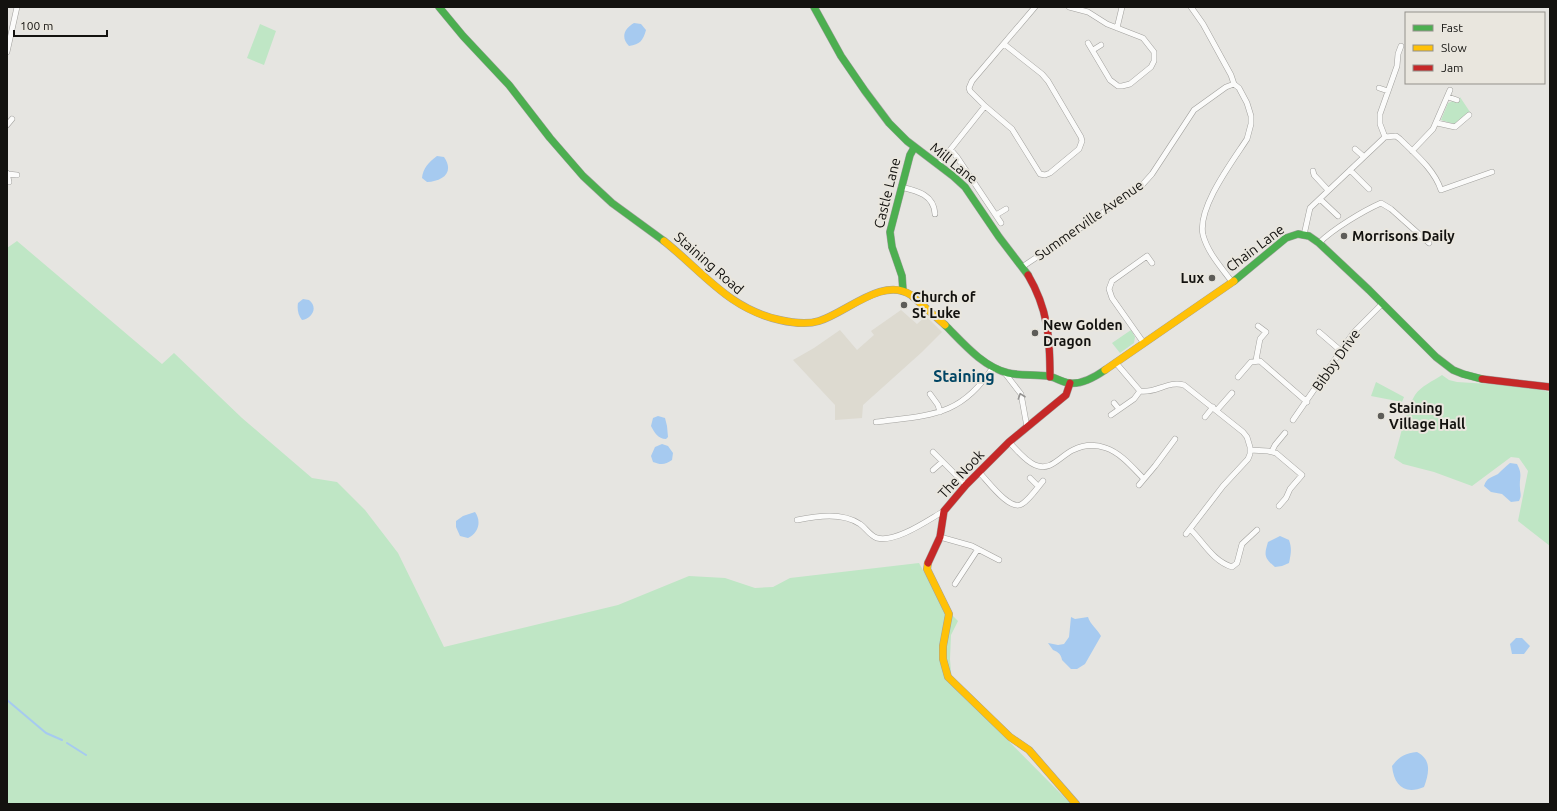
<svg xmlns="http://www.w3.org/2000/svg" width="1557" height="811" font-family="Ubuntu,sans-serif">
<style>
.built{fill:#dddad0}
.green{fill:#bfe6c5}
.water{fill:#a6caf0}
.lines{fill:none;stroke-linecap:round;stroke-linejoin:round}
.stream{stroke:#a6caf0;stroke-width:2}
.street-casing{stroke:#a1a09d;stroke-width:6}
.fast-casing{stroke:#a1a09d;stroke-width:8}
.slow-casing{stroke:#a1a09d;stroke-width:8}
.jam-casing{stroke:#a1a09d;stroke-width:8}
.street{stroke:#fbfbfa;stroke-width:5}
.fast{stroke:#4caf50;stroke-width:7}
.slow{stroke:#ffc107;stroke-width:7}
.jam{stroke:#c62828;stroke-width:7}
.oneway{stroke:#939290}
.poi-dot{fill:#5d5c58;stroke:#e9e6de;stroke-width:1.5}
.labels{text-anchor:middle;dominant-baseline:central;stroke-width:4;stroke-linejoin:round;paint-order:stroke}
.street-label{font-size:14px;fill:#13120f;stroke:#e9e6de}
.poi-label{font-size:14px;font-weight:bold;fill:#13120f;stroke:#e9e6de;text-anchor:start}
.quarter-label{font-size:16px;font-weight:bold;fill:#004564;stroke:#e9e6de}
</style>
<rect width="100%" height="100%" fill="#e6e5e1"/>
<!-- built -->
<path class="built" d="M901,310L917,324L926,316L942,332L922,352L863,405L862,418L835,420V405L793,360L814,348L840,330L857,350L874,335L871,331Z"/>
<!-- green -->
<path class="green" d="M260,24L276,31L264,65L247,58Z
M1460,97L1470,112L1454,124L1441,120L1448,103L1453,101L1458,103Z
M17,241L162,364L174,353L242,418L312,478L337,482L365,510L398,553L444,647L618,605L689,576L725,578L755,588L773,587L790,578L919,563L942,605L958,621L951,635L950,659L952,684L1071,804H7V248Z
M1131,330L1135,337L1134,343L1120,353L1112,343Z
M1442,375L1449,380L1457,382L1521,386L1550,392V546L1518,521L1528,471L1519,458L1511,457L1472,486L1434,472L1403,464L1394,458C1400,440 1405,411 1415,395C1421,386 1433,381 1442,375Z
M1376,382L1404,397L1402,402L1371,396Z"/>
<!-- water -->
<path class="water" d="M634,23L641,24L646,30C643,41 640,44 629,46C620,37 625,28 634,23Z
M437,156L444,157C455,173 442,181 427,182L422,178C423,168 429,162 437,156Z
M303,299L309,300C318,307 313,318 302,320C298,315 297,309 298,303Z
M658,416L665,418L667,426L668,437L666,439C658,439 654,432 651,426L653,418Z
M662,444L668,446L673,453L672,460C665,465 661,465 653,462L651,456L655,447Z
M1510,463L1517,464C1523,475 1519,477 1520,488C1520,493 1522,495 1519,501L1511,502L1502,494L1491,492L1484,486C1487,477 1491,478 1498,474C1502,470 1506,466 1510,463Z
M475,512C482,522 478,533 468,538L460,536L456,527V521L463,516Z
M1280,536L1289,540C1292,548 1291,554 1289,563L1282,566L1275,567C1264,558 1264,555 1268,542Z
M1071,617L1075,619L1088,617C1090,624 1097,629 1101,636L1085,664L1077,669H1071L1062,660C1061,654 1058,652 1053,650L1048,643L1058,645L1064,644L1069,637Z
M1516,638H1522L1530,646L1524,654H1512L1510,644Z
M1417,752C1432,760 1429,773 1424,787C1405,795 1394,786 1392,766C1399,757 1405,753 1417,752Z"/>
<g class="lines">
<!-- stream -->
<path class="stream" d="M7,700L46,733L62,740
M67,743L86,755"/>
<!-- street casing -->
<g class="street-casing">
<path id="street" d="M1069,7L1088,12L1107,24L1143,38L1154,52V61L1151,67L1130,84L1122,86H1118L1110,80L1088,43
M1191,7L1203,24L1231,75L1234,84L1239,88L1247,103L1251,116V124L1247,139C1232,162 1197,208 1203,235C1208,253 1221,267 1232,282
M1117,28L1122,7
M1093,50L1101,45
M7,52L17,7
M1379,88L1388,91
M1448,97L1457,100
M985,106L1012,129L1040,174L1045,175L1050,173L1079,149L1082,141L1081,137L1048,81L1042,74L1004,44
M1437,123L1455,127L1469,115
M7,125L12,119
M1385,137L1380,124V114L1397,66L1398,54L1401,46
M1355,149L1363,156
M951,150L957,157L1001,223
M1412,151L1433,129L1450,90
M938,165L985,106L970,91L969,88L972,81L1035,7
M1350,170L1369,189
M1313,171L1314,175L1328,190
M7,173L9,182
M8,174L17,175
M901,187C918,191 934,195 935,214
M1320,199L1338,216
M996,215L1006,209
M1304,235L1310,208L1385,137L1396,136L1400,139C1415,154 1434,169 1441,190L1492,172
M1319,243C1333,229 1363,211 1381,203L1391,209L1429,243
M1022,267L1085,225L1143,184L1152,174L1194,110L1226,87L1234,84
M1319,332L1341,351
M1143,342L1112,298L1109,289L1112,281L1147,256L1152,263
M1256,360L1260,339L1266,332L1258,326
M1004,372L1021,394L1027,427
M1238,377L1251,362L1260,361L1307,402
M1140,391C1156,394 1168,380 1184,385L1243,432L1247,437L1250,447V454L1248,459L1223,486L1186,534
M930,394L938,405L940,412
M1114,403L1119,409
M1217,410L1232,393
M1111,415L1134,399L1140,391L1116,363
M1205,417L1213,407
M1293,420L1354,332L1383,303
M876,422C930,415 961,417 993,367
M1009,442C1017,450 1025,461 1035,465C1051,472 1060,456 1073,450C1083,445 1095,444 1106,448C1121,453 1133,468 1144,479L1155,466L1175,439
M1250,450L1268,451L1276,453L1302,475L1290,489L1286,498L1279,506
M1272,451L1275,445L1285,433
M933,452L966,485
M933,470L942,462
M979,472C987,480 1010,512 1022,504C1030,499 1037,488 1043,481
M1030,478L1038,486
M1139,485L1144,479
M797,520C817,516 842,512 860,524C865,527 870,536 877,538C896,543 928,520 944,511
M1191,530C1204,543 1213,561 1232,567L1237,563L1242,544L1257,530
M940,537L972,546L999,560
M955,584L978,549"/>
</g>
<!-- fast casing -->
<g class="fast-casing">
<path id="fast" d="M439,7L463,36L509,85L550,138L583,176L612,203L664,241
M814,7L841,56L865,91L889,123L907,141L953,176L965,187L999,237L1028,275
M1234,281L1286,238L1298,234L1309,236L1319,243L1369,290L1436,357L1453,370L1463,374L1482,379
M903,291L902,276L892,247L890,232L910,155L914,148
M945,325C963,343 983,367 1008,373C1021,376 1035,374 1048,376C1055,377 1061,382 1069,383C1082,385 1095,377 1105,370"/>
</g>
<!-- slow casing -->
<g class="slow-casing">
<path id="slow" d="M664,241C703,272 729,309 780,320C793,323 806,325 819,321C846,313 883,276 911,295L945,325
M1105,370L1234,281
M928,563L927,569L949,614L943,646V659L948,677L1010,737L1029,750L1076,804"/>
</g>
<!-- jam casing -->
<g class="jam-casing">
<path id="jam" d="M1028,275C1048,309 1050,338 1050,377
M1482,379L1550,387
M928,563L940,537L944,511L966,485L1009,442L1066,395L1070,383"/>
</g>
<!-- street -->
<use href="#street" class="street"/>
<!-- fast -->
<use href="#fast" class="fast"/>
<!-- slow -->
<use href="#slow" class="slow"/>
<!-- jam -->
<use href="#jam" class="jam"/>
</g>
<!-- one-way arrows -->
<defs><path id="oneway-chevron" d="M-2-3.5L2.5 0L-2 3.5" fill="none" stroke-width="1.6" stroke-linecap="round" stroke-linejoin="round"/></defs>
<use class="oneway" href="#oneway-chevron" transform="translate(1021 396) rotate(-109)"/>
<!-- markers -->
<g class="poi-dot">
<circle cx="1344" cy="236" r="4"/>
<circle cx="1212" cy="278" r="4"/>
<circle cx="904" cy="305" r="4"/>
<circle cx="1035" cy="333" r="4"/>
<circle cx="1381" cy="416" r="4"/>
</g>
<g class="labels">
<!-- street labels -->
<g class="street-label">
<text transform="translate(954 163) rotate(39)">Mill Lane</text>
<text transform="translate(887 193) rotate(-76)">Castle Lane</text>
<text transform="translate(1089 220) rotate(-35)">Summerville Avenue</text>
<text transform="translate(1255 248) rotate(-37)">Chain Lane</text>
<text transform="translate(709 263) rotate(41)">Staining Road</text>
<text transform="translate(1336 360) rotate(-55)">Bibby Drive</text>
<text transform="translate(961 474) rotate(-47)">The Nook</text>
</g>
<!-- poi labels -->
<g class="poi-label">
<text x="1352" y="236">Morrisons Daily</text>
<text x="1204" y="278" text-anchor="end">Lux</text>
<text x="912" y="297">Church of<tspan x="912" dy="16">St Luke</tspan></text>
<text x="1043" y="325">New Golden<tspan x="1043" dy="16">Dragon</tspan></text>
<text x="1389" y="408">Staining<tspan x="1389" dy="16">Village Hall</tspan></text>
</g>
<!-- quarter labels -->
<g class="quarter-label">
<text x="964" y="376">Staining</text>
</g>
</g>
<!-- border -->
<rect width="1557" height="811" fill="none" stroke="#13120f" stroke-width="16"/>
<!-- legend -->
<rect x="1405" y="12" width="140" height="72" fill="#e9e6de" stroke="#93918b"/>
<rect x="1413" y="25" width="20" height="6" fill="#4caf50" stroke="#93918b"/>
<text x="1441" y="32" font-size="12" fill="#13120f">Fast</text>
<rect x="1413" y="45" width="20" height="6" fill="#ffc107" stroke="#93918b"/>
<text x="1441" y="52" font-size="12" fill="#13120f">Slow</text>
<rect x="1413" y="65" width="20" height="6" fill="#c62828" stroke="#93918b"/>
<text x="1441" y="72" font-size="12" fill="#13120f">Jam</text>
<!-- scale -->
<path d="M14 30v6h93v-6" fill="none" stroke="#13120f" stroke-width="2"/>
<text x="20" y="30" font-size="12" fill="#13120f" stroke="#e9e6de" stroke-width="3" paint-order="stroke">100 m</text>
</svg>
